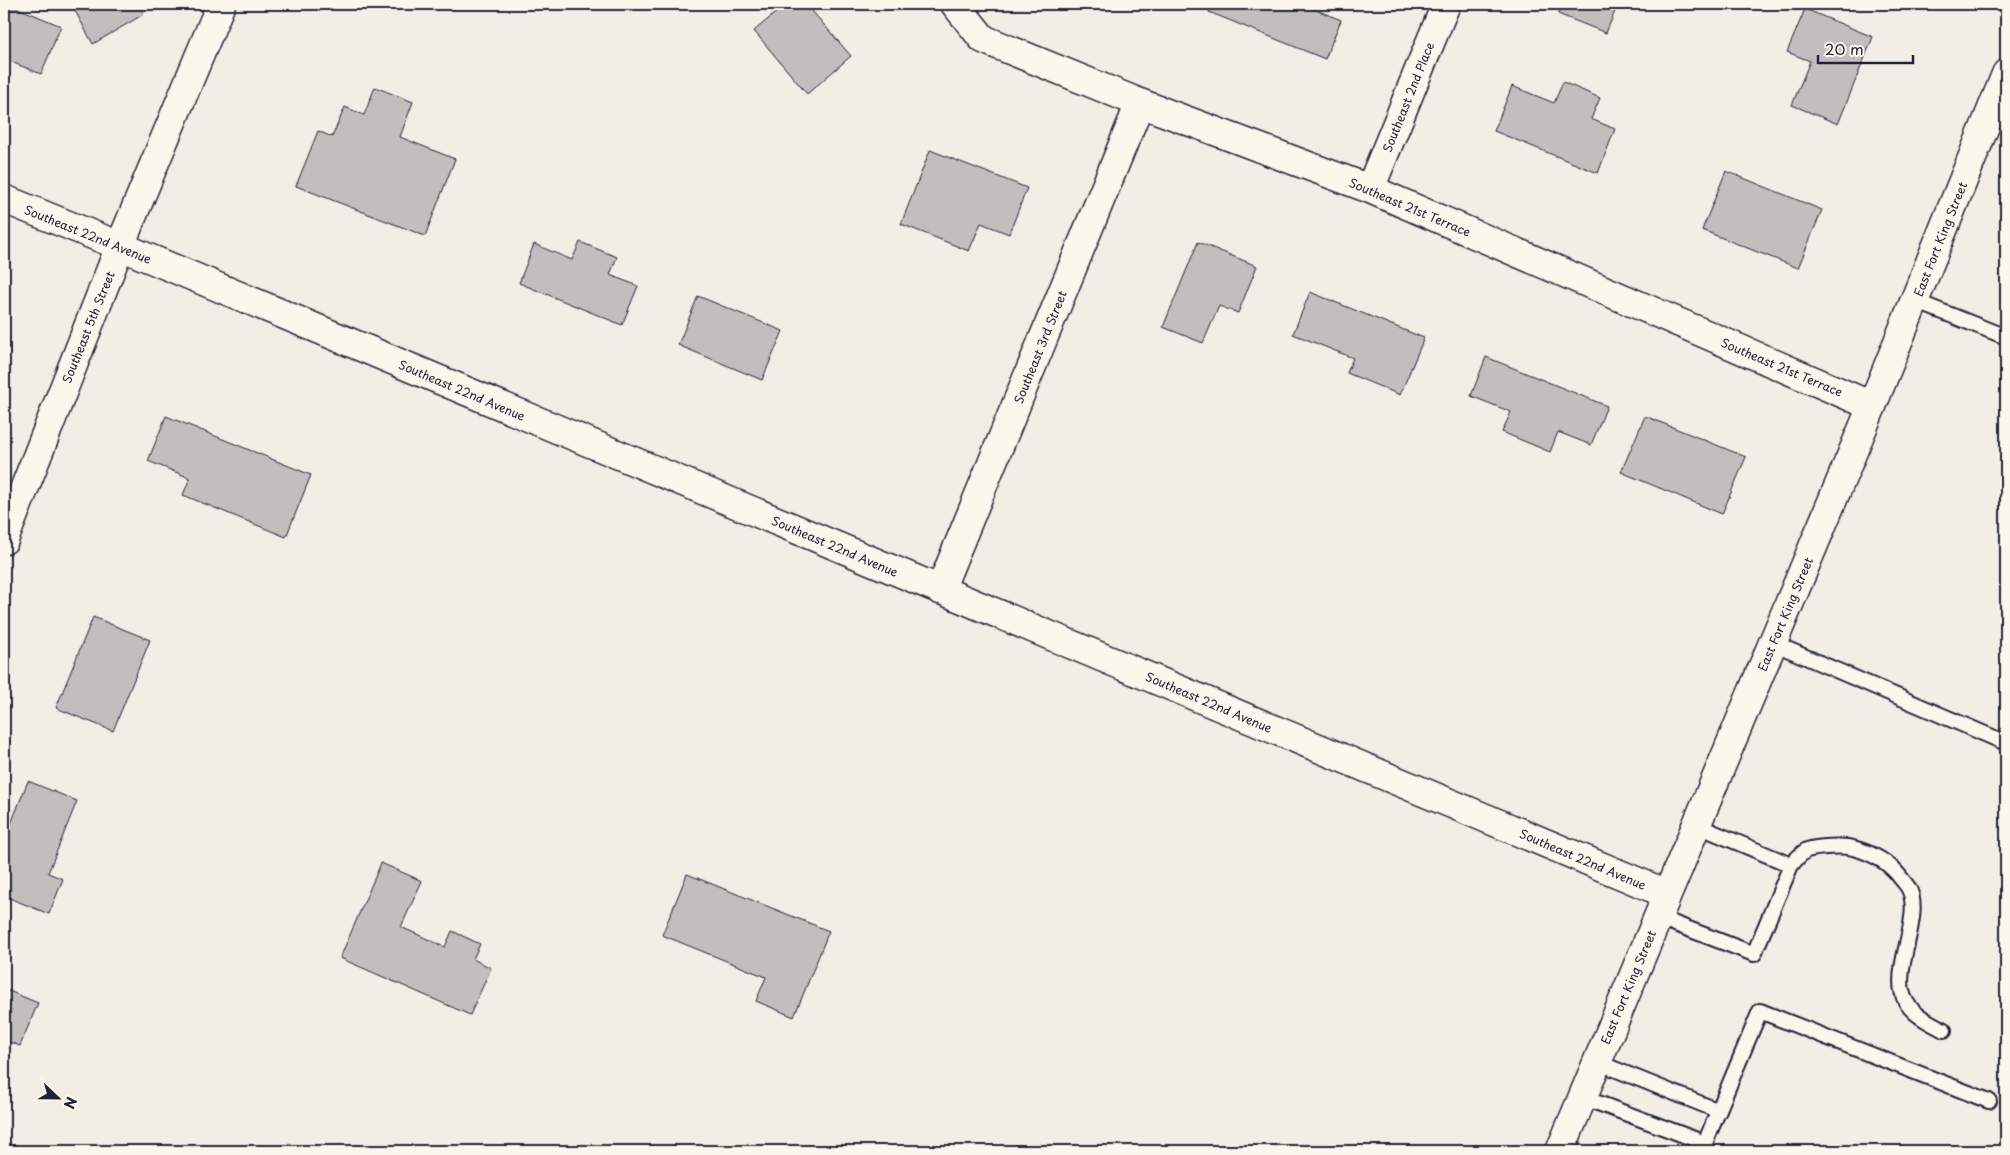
<svg xmlns="http://www.w3.org/2000/svg" width="2010" height="1155" font-family="'Playpen Sans',sans-serif">
<style>
.building{fill:#c2bebe;stroke:#22223b}
.lines{fill:none;stroke-linecap:round;stroke-linejoin:round}
.service-casing{stroke:#22223b;stroke-width:18}
.minor-casing{stroke:#22223b;stroke-width:31}
.tertiary-casing{stroke:#22223b;stroke-width:31}
.service{stroke:#fbf7ec;stroke-width:14}
.minor{stroke:#fbf7ec;stroke-width:28}
.tertiary{stroke:#fbf7ec;stroke-width:28}
.labels{text-anchor:middle;dominant-baseline:central;stroke-width:4;stroke-linejoin:round;paint-order:stroke}
.street-label{font-size:12px;fill:#22223b;stroke:#fbf7ec}
</style>
<rect width="100%" height="100%" fill="#f2eee5"/>
<filter id="ink" filterUnits="userSpaceOnUse"><feTurbulence type="fractalNoise" baseFrequency=".02" numOctaves="2"/><feDisplacementMap in="SourceGraphic" scale="10" xChannelSelector="R" yChannelSelector="G"/><feConvolveMatrix kernelMatrix="1 2 1 2 8 2 1 2 1" color-interpolation-filters="sRGB"/></filter>
<g filter="url(#ink)">
<!-- building -->
<path class="building" d="M4,4H14L13,6L61,26L41,74L4,59Z
M79,4H139L144,14L93,44L73,7Z
M786,4H806L851,56L807,94L754,31Z
M1212,4H1302L1341,20L1325,59L1209,12Z
M1563,4H1618L1606,33L1558,14Z
M1805,9L1873,37L1838,124L1792,105L1810,61L1787,52Z
M1563,82L1600,98L1591,119L1615,129L1598,173L1494,131L1512,86L1554,103Z
M375,87L413,102L400,137L455,159L425,236L296,186L318,131L332,137L345,107L364,115Z
M930,150L1027,188L1009,234L981,223L969,251L901,224Z
M1726,171L1822,210L1798,268L1702,230Z
M580,242L617,257L610,275L638,286L622,325L519,283L534,244L572,260Z
M1198,242L1257,266L1238,313L1219,306L1203,343L1163,327Z
M1310,292L1424,338L1400,395L1347,373L1353,358L1293,334Z
M698,296L783,331L762,380L678,345Z
M1486,357L1607,406L1591,445L1558,432L1550,452L1502,432L1511,412L1471,396Z
M166,416L311,475L286,537L183,495L190,478L148,461Z
M1645,416L1746,457L1722,514L1621,472Z
M93,617L150,640L113,731L56,708Z
M28,781L77,801L48,873L63,879L49,914L4,896V841Z
M381,863L422,881L401,927L445,947L452,931L480,944L473,959L491,968L470,1015L340,958Z
M687,874L829,931L794,1017L756,1001L766,977L662,935Z
M4,935L9,937L4,951Z
M4,989L38,1003L20,1046L4,1040Z"/>
<g class="lines">
<!-- service casing -->
<g class="service-casing">
<path id="service" d="M1915,301L2006,337
M1773,643L2006,743
M1791,865C1795,861 1802,852 1807,850C1817,847 1843,845 1853,848C1872,853 1888,861 1900,877C1903,881 1907,885 1909,889C1922,915 1896,962 1902,991C1906,1012 1927,1021 1944,1030
M1657,917L1754,954L1791,865L1696,825
M1597,1062L1719,1111
M1582,1097L1705,1143L1760,1011L1989,1101"/>
</g>
<!-- minor casing -->
<g class="minor-casing">
<path id="minor" d="M955,4L983,39L1140,103L1370,189L1872,406
M1370,189L1446,4
M940,590L1140,103"/>
</g>
<!-- tertiary casing -->
<g class="tertiary-casing">
<path id="tertiary" d="M4,199L120,246L1667,894
M4,540L120,246L221,4
M1560,1151L1872,406L2006,74"/>
</g>
<!-- service -->
<use href="#service" class="service"/>
<!-- minor -->
<use href="#minor" class="minor"/>
<!-- tertiary -->
<use href="#tertiary" class="tertiary"/>
</g>
</g>
<g class="labels">
<!-- street labels -->
<g class="street-label">
<text transform="translate(1408 97) rotate(-68)">Southeast 2nd Place</text>
<text transform="translate(1410 207) rotate(23)">Southeast 21st Terrace</text>
<text transform="translate(88 234) rotate(22)">Southeast 22nd Avenue</text>
<text transform="translate(1940 239) rotate(-68)">East Fort King Street</text>
<text transform="translate(88 327) rotate(-68)">Southeast 5th Street</text>
<text transform="translate(1040 347) rotate(-68)">Southeast 3rd Street</text>
<text transform="translate(1782 367) rotate(23)">Southeast 21st Terrace</text>
<text transform="translate(462 390) rotate(23)">Southeast 22nd Avenue</text>
<text transform="translate(835 546) rotate(23)">Southeast 22nd Avenue</text>
<text transform="translate(1785 614) rotate(-67)">East Fort King Street</text>
<text transform="translate(1209 702) rotate(23)">Southeast 22nd Avenue</text>
<text transform="translate(1583 859) rotate(23)">Southeast 22nd Avenue</text>
<text transform="translate(1628 987) rotate(-67)">East Fort King Street</text>
</g>
</g>
<!-- margin -->
<rect width="2010" height="1155" fill="none" stroke="#fbf7ec" stroke-width="20"/>
<rect x="10" y="10" width="1990" height="1135" fill="none" stroke="#22223b" stroke-width="2" filter="url(#ink)"/>
<!-- north arrow -->
<g transform="translate(58 1098) rotate(112)" stroke="#fbf7ec" stroke-width="4" paint-order="stroke">
<path d="M0-4L9 19L0 12L-9 19Z" fill="#22223b"/>
<text y="-8" font-size="14" font-weight="bold" text-anchor="middle" fill="#22223b">N</text>
</g>
<!-- scale -->
<path d="M1818 55v8h95v-8" fill="none" stroke="#22223b" stroke-width="2.5"/>
<text x="1825" y="55" font-size="15" fill="#22223b" stroke="#fbf7ec" stroke-width="4" paint-order="stroke">20 m</text>
</svg>
